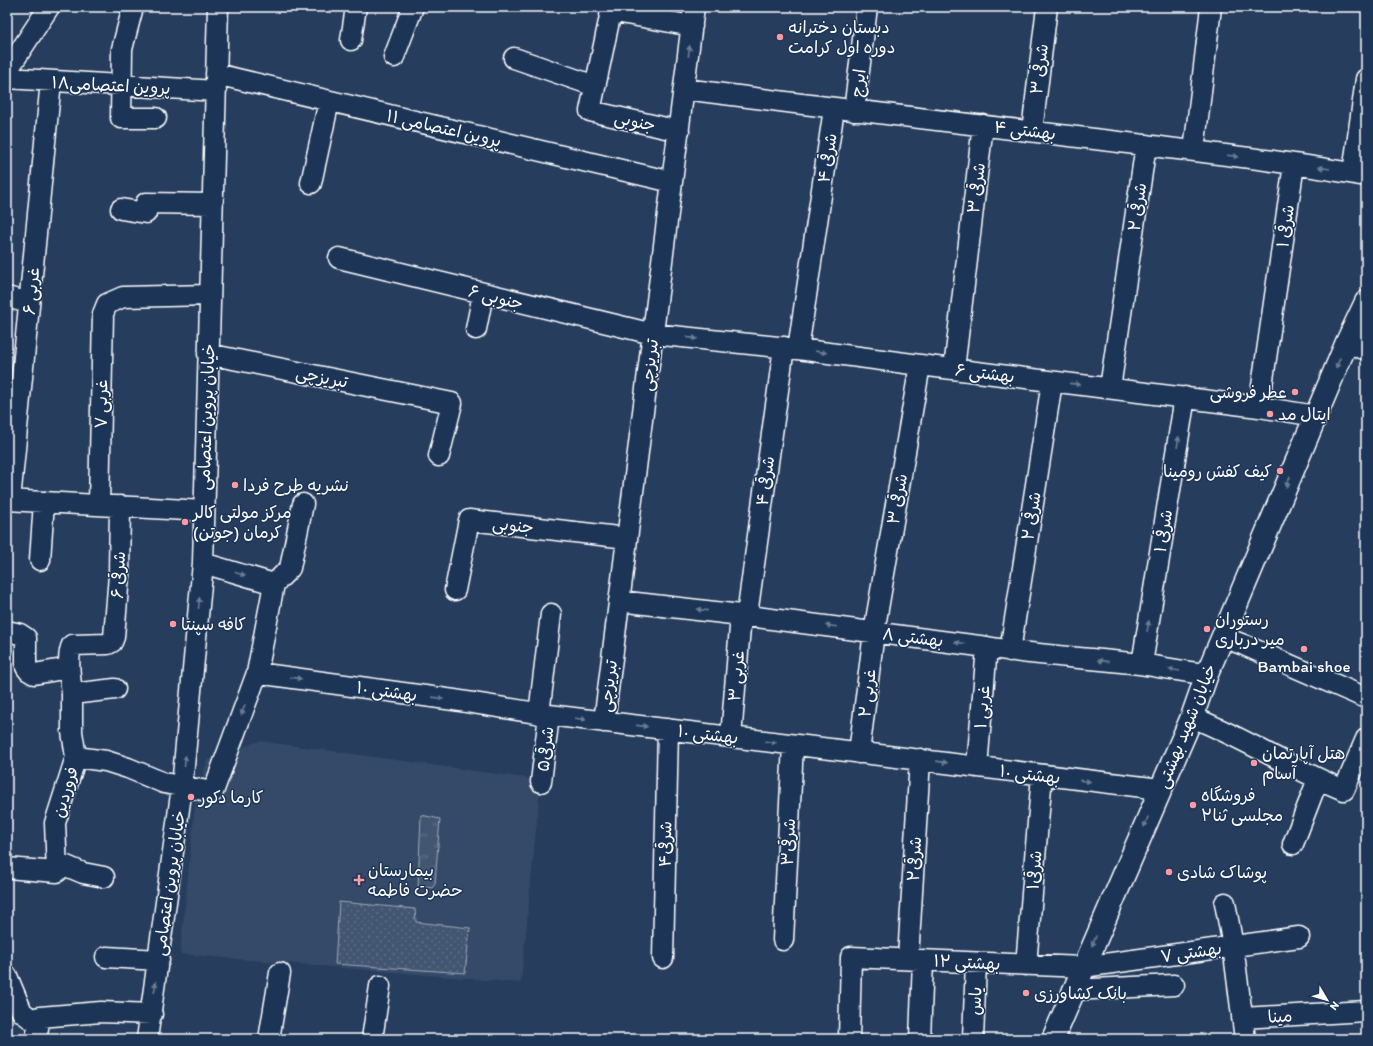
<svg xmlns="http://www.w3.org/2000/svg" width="1373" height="1046" font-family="Itim,'Playpen Sans Arabic',sans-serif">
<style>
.built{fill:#344a68}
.grass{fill:url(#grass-tufts);stroke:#a0aab8}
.park{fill:url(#park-dots);stroke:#a0aab8}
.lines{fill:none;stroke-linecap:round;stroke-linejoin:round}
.minor-casing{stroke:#fff;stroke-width:23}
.major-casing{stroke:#fff;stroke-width:25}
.minor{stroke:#1d3557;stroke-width:20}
.major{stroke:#1d3557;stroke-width:22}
.oneway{fill:#6c7c92}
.poi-dot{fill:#ff9aa2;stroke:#1d3557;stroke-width:1.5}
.labels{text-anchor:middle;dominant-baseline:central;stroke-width:3;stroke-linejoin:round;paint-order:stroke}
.poi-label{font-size:17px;fill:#fff;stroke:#1d3557;text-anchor:start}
.street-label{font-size:17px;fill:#fff;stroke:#1d3557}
</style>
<defs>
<pattern id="grass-tufts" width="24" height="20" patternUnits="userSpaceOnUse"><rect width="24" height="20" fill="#425672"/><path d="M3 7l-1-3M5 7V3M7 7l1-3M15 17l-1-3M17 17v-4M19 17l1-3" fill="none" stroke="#5e6f87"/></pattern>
<pattern id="park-dots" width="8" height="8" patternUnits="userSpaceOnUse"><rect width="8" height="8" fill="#425672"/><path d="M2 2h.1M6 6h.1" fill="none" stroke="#5e6f87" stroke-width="1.8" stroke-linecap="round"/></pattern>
</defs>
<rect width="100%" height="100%" fill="#263d5e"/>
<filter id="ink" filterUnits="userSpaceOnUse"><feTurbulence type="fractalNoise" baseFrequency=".025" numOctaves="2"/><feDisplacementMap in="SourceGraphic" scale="8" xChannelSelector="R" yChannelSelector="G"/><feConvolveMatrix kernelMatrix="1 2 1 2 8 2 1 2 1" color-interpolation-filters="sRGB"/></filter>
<g filter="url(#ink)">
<!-- built -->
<path class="built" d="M260,741L541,780L521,983L180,954L195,806L207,760Z"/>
<!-- grass -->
<path class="grass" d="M421,815L440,819L435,884L432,888L418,886Z"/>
<!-- park -->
<path class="park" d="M339,902L415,909L416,922L470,928L465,973L335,964Z"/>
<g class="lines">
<!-- minor casing -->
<g class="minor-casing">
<path id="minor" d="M133,7L122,49L121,118H156
M612,7L590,111L679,131
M610,11L692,26
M351,40L356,7
M394,57L413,7
M514,58L595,86
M7,71L49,7
M216,74L672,182
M7,78L216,91
M684,89C837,109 990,126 1144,145C1218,154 1292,162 1366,176
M854,111L867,7
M1032,131L1047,7
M1194,151L1211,7
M1353,173L1366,79
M311,183L329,101
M121,209L146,213V203L212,204
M339,258L653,334L798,349L920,365L1259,407L1316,416
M7,297L29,303
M476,329L483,294
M1347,342L1366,350
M798,349L834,109
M208,354L452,403L439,456
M954,369L983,125
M1110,388L1146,145
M1259,407L1294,164
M7,500L204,511
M10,500L51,81
M99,505L103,314L107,304L123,297L210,295
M40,560L44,502
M274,584L290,568L303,504
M455,590L469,520L627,538
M619,601L741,615L987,647C1038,656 1089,658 1140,664C1162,667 1184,672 1207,674
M747,615L784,347
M7,631L20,634L26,638V667L29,671L34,674L69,668
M1223,637L1244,645L1366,698
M1010,651L1052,382
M1142,664L1185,397
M257,673L454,700L549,715L1160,789
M115,689L72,694V732L76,757L106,761L128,768L164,783L213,792L257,673L274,584L203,563
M72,694C71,681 66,657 72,645L108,644L112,642L114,637L119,575L120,506
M539,714L551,614
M1192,717C1244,738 1292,769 1344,790L1366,739
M604,722L694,7
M731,737L741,615
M859,753L874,632L920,365
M977,767L987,647
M541,782L549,715
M1293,844L1318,779
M57,862L83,873L104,877
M7,868L57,872L55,823L76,757
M1225,903L1233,946L1245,1039
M783,940L793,745
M106,957L159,960
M663,958L668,729
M908,959L920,759
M1026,965L1042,775
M7,976L22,1012L31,1019L40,1017
M1073,990L1174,985
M1242,1018L1366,1011
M36,1039L40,1017L101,1012L152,1014
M147,1039L182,787L203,563L218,7
M269,1039L280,973
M372,1039L380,986
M849,1039L851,957L1083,967L1299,937
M920,1039L923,960
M973,1039L976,963"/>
</g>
<!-- major casing -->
<g class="major-casing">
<path id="major" d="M1053,1039L1192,717L1207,674L1347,342L1366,302"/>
</g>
<!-- minor -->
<use href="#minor" class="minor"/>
<!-- major -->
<use href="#major" class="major"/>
</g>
<!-- one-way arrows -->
<defs><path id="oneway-solid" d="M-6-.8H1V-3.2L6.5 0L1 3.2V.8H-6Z"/></defs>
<g class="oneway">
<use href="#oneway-solid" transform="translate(689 51) rotate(-83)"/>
<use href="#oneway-solid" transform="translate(1233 156) rotate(7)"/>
<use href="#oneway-solid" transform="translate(1324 168) rotate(-171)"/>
<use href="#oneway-solid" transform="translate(692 338) rotate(6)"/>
<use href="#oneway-solid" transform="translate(821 352) rotate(8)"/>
<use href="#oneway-solid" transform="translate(1338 363) rotate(113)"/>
<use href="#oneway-solid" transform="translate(1075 384) rotate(6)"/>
<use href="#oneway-solid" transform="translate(1178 442) rotate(-81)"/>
<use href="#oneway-solid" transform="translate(1288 482) rotate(113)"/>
<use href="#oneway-solid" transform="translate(240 574) rotate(16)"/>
<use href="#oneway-solid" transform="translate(199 603) rotate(-85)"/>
<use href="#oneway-solid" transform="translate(702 610) rotate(-174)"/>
<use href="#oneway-solid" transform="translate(831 626) rotate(-173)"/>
<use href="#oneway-solid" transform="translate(1148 626) rotate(-81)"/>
<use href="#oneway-solid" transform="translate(960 643) rotate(-173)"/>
<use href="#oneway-solid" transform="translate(1103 661) rotate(-174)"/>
<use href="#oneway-solid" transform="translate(1174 670) rotate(-170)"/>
<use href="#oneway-solid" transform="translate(296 678) rotate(8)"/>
<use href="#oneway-solid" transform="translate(438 698) rotate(8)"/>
<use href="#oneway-solid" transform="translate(243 710) rotate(110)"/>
<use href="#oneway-solid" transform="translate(581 719) rotate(7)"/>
<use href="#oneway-solid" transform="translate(642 726) rotate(6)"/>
<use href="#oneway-solid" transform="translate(771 742) rotate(7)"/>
<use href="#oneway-solid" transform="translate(185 761) rotate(-85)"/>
<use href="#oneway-solid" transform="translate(942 762) rotate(8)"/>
<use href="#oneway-solid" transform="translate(1085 781) rotate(7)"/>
<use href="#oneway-solid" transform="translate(1146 822) rotate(113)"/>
<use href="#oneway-solid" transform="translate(1094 941) rotate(113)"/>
<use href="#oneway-solid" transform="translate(155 987) rotate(-82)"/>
</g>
</g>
<!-- markers -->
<g class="poi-dot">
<circle cx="780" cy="37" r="4"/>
<circle cx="1295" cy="392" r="4"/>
<circle cx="1270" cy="414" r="4"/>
<circle cx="1280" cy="471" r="4"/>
<circle cx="235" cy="485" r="4"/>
<circle cx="185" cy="522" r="4"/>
<circle cx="173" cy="624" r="4"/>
<circle cx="1207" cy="629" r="4"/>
<circle cx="1304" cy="649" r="4"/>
<circle cx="1254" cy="763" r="4"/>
<circle cx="191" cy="797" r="4"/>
<circle cx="1193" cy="805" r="4"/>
<circle cx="1169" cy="872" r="4"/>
<path d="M357 874h4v4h4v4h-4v4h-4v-4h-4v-4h4z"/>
<circle cx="1026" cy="993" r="4"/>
</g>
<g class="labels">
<!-- poi labels -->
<g class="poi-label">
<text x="788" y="27">دبستان دخترانه<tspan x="788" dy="20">دوره اول کرامت</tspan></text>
<text x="1287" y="392" text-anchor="end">عطر فروشی</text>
<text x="1278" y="414">ایتال مد</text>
<text x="1272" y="471" text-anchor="end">کیف کفش رومینا</text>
<text x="243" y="485">نشریه طرح فردا</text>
<text x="193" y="512">مرکز مولتی کالر<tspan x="193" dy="20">کرمان (جوتن)</tspan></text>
<text x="1215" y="619">رستوران<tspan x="1215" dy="20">میر درباری</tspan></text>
<text x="181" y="624">کافه سپنتا</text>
<text x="1304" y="666" text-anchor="middle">Bambai shoe</text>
<text x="1262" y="753">هتل آپارتمان<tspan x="1262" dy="20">آسام</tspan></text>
<text x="1201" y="795">فروشگاه<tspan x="1201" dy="20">مجلسی ثنا۲</tspan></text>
<text x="199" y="797">کارما دکور</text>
<text x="368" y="870">بیمارستان<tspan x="368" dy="20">حضرت فاطمه</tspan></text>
<text x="1177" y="872">پوشاک شادی</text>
<text x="1034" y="993">بانک کشاورزی</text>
</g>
<!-- street labels -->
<g class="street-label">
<text transform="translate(1039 69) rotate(-83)">۳ شرقی</text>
<text transform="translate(858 83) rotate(-83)">ایرج</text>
<text transform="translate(111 85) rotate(3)">پروین اعتصامی۱۸</text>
<text transform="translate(635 121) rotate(12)">جنوبی</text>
<text transform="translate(444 128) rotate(13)">پروین اعتصامی ۱۱</text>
<text transform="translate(1025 130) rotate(7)">بهشتی ۴</text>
<text transform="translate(827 158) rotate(-81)">شرقی ۴</text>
<text transform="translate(976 188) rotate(-83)">شرقی ۳</text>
<text transform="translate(1137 207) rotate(-82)">شرقی ۲</text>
<text transform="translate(1285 226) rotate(-82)">شرقی ۱</text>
<text transform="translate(31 291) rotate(-84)">غربی ۶</text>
<text transform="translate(496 297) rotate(14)">جنوبی ۶</text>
<text transform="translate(649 365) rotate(-83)">تبریزچی</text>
<text transform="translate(985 373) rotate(7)">بهشتی ۶</text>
<text transform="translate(322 377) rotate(11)">تبریزچی</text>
<text transform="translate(101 404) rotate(-89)">غربی ۷</text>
<text transform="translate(206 417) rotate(-88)">خیابان پروین اعتصامی</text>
<text transform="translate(765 481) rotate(-82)">شرقی ۴</text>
<text transform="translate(897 499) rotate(-80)">شرقی ۳</text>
<text transform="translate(1031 516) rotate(-81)">شرقی ۲</text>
<text transform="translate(513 525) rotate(6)">جنوبی</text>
<text transform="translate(1163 531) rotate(-81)">شرقی ۱</text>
<text transform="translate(118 575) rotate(-87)">شرقی ۶</text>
<text transform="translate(913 637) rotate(7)">بهشتی ۸</text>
<text transform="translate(736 676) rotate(-85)">غربی ۳</text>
<text transform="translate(608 686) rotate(-83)">تبریزچی</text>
<text transform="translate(387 691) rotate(8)">بهشتی ۱۰</text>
<text transform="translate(867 693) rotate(-83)">غربی ۲</text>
<text transform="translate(982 707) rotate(-85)">غربی ۱</text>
<text transform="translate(1186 726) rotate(-68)">خیابان شهید بهشتی</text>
<text transform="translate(708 734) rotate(7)">بهشتی ۱۰</text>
<text transform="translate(545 749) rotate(-83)">شرقی۵</text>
<text transform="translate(1030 774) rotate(7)">بهشتی ۱۰</text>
<text transform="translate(65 792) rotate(-73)">فروردین</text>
<text transform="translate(788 842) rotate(-87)">شرقی۳</text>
<text transform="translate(665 844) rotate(-89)">شرقی۴</text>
<text transform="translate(914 859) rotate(-87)">شرقی۲</text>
<text transform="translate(1034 870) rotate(-85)">شرقی۱</text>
<text transform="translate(169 883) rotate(-82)">خیابان پروین اعتصامی</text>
<text transform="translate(1191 952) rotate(-8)">بهشتی ۷</text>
<text transform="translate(967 962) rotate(3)">بهشتی ۱۲</text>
<text transform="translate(975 1001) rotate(-88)">یاس</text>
<text transform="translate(1280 1016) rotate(-3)">مینا</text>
</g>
</g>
<!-- margin -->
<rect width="1373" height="1046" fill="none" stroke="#1d3557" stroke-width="24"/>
<rect x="12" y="12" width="1349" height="1022" fill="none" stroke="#fff" stroke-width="1.5" filter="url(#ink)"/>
<!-- north arrow -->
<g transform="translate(1327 1000) rotate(128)" stroke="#1d3557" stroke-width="3" paint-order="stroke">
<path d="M0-3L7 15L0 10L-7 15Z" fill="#ffffff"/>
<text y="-6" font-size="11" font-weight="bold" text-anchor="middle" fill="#ffffff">N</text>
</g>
</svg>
